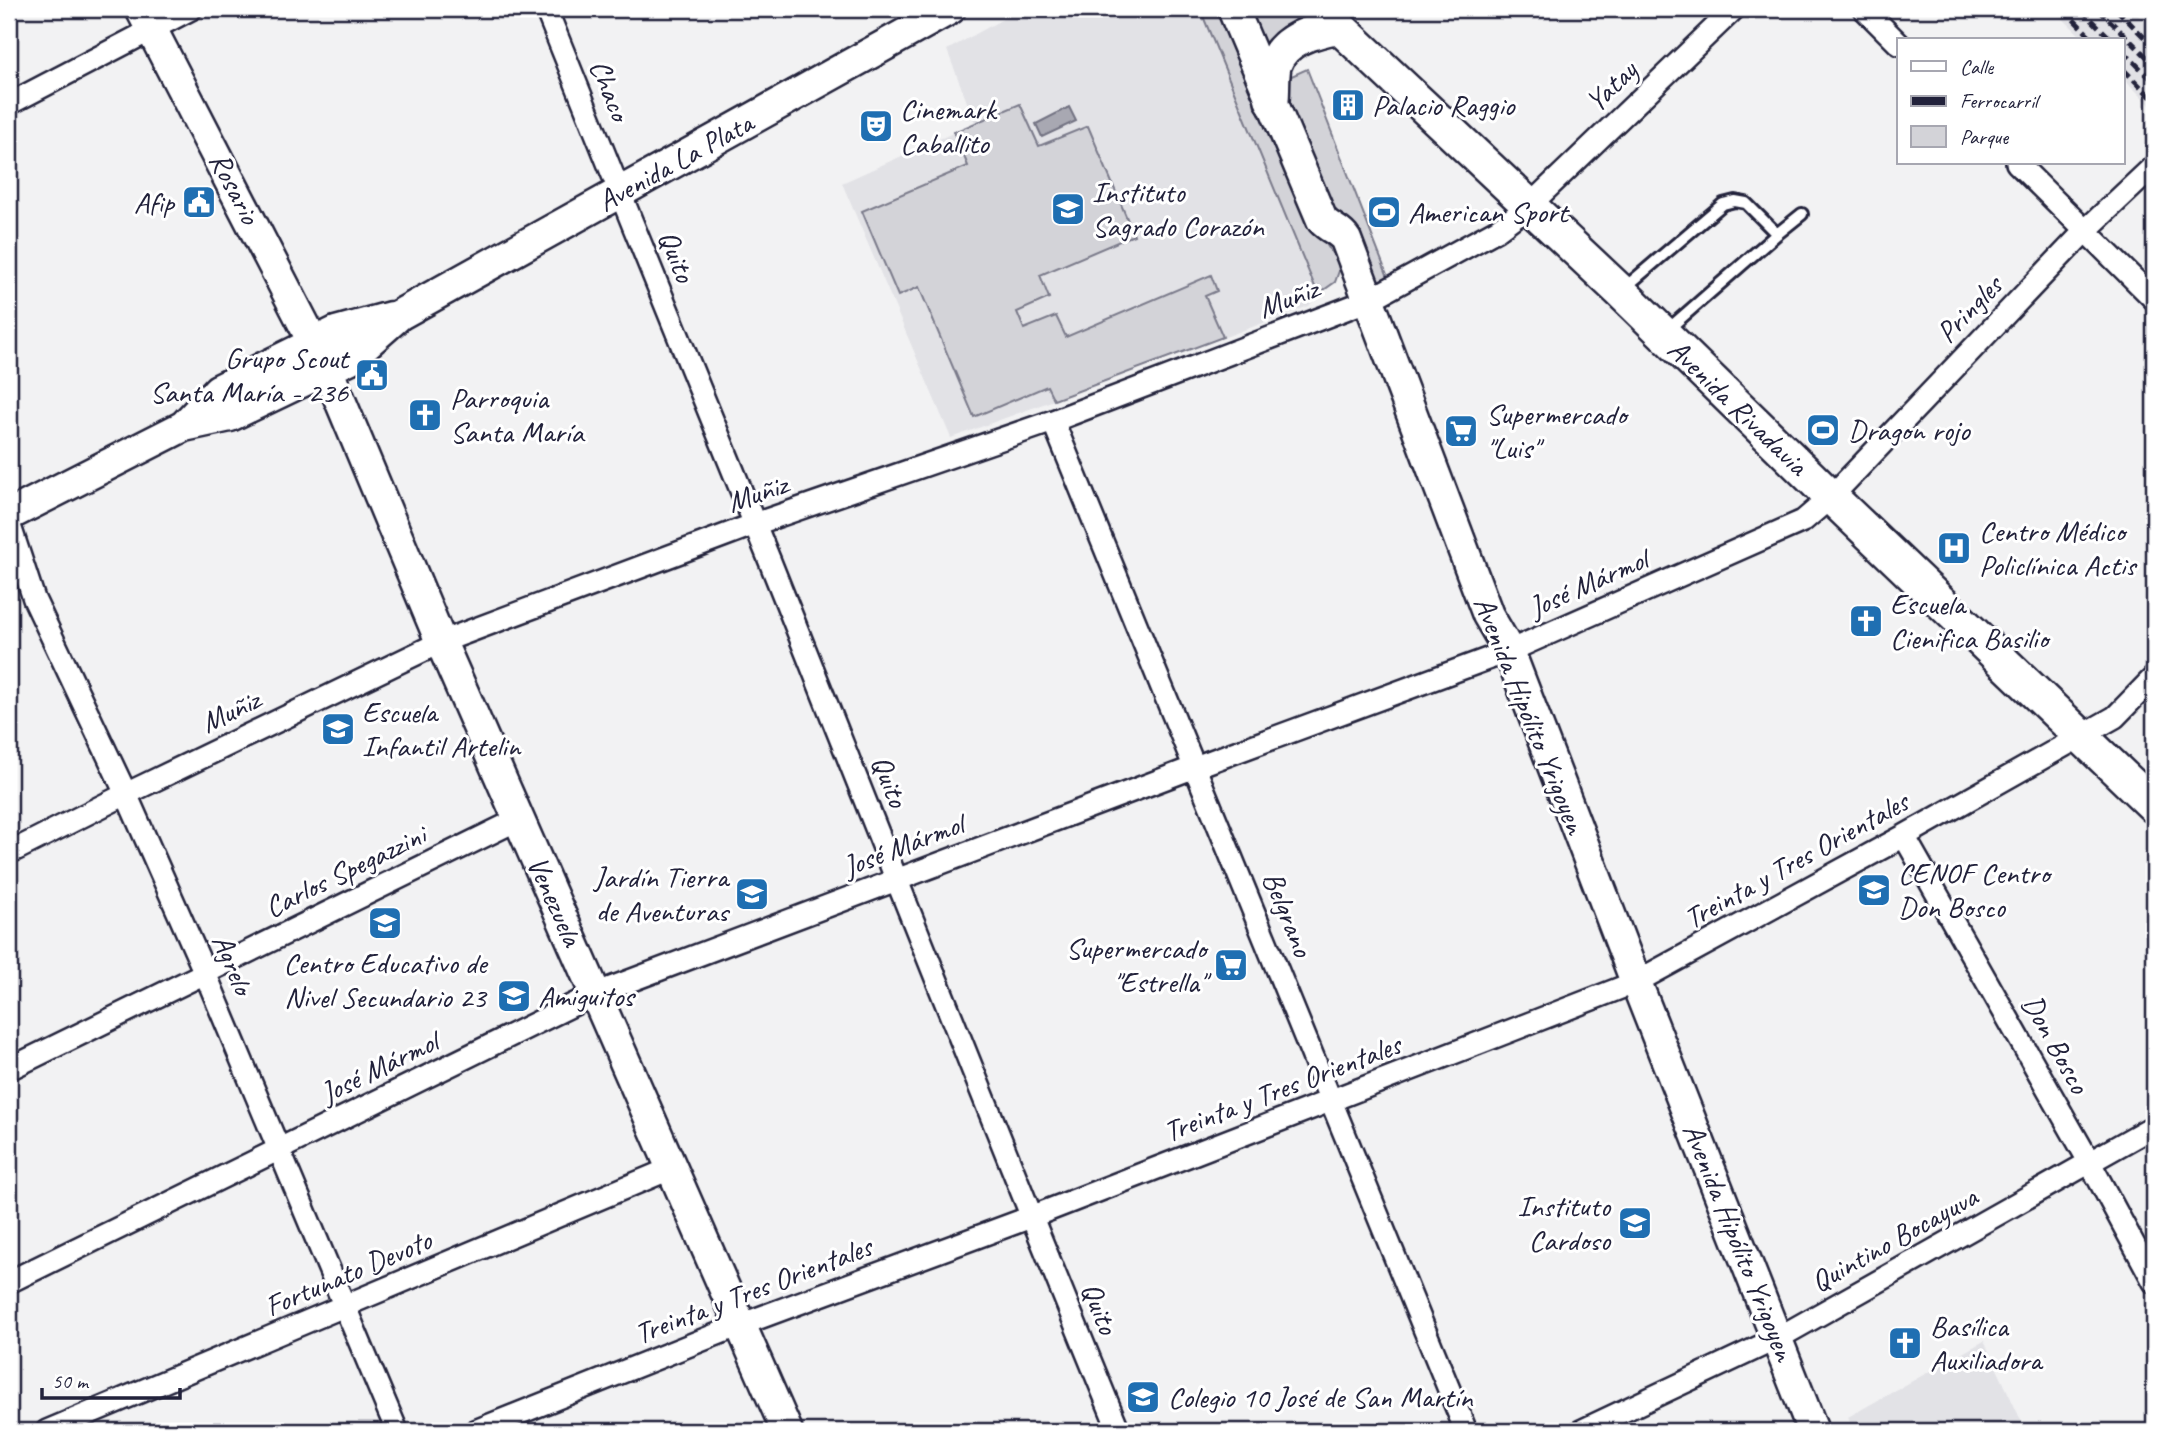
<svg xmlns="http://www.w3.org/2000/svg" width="2163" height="1440" font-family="Caveat,sans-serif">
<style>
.built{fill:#e2e2e6}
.green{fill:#d3d3d8;stroke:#7a7a8a;stroke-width:2}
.water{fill:#a8a8b2;stroke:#727282;stroke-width:2}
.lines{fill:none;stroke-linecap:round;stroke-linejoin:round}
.lane-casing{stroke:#22223b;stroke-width:16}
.street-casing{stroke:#22223b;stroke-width:26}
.secondary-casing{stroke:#22223b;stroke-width:35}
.primary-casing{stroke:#22223b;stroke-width:38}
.lane{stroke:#fff;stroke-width:10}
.street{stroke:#fff;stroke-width:21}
.secondary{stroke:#fff;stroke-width:30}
.primary{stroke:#fff;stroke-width:33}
.rail{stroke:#22223b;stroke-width:5;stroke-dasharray:10 5;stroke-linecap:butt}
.labels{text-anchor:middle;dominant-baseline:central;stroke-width:6;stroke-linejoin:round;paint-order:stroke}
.street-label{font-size:30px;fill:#22223b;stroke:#fff}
.poi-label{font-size:30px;fill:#22223b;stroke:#fff;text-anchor:start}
</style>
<rect width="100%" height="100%" fill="#f2f2f3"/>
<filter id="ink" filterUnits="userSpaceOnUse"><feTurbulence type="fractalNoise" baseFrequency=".0143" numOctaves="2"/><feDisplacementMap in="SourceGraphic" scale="14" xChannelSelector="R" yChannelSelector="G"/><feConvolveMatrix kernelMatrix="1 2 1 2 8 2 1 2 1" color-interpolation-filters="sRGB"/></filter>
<g filter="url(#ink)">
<!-- built -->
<path class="built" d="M1021,9H1087L1091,16L1107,9H1200L1319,292L1309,306L951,438L842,183L975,123L947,50Z
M2053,9H2132L2154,31V109L2123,78V40H2085Z
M1984,1341L2026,1431H1853L1848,1417Z"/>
<!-- green -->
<path class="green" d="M1200,9H1223L1315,226L1338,263L1339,271L1335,282L1321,292H1319L1315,287Z
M1240,9H1286L1300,22L1267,50Z
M1307,69L1388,277L1375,282L1337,222L1283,93L1287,78Z
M1020,104L1039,146L1088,126L1134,235L1040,275L1049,298L1017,312L1024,329L1056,316L1066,337L1211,275L1217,291L1205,296L1223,337L1054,400L1047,386L974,417L919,287L898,296L862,211L968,166L954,132Z"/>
<!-- water -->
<path class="water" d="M1069,107L1076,121L1042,137L1036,124Z"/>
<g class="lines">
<!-- lane casing -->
<g class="lane-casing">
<path id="lane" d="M1777,234L1802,214
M1622,290L1723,204L1735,201L1746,203L1777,234L1665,332"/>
</g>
<!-- street casing -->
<g class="street-casing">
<path id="street" d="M546,9C619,193 695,375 769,559C885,850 1000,1142 1119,1431
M1864,9L1899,44
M9,104L191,9
M2017,163L2154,299
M1053,421L1466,1431
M9,523L34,599L126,794L205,973L397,1431
M1904,836L2090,1163L2154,1282
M9,853L126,794L441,642L755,524L1053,421L1369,300L1497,230L1530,205L1734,9
M9,1069L519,819
M9,1282L595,994L1195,767L1509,651L1803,521L1831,497L2085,231L2154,166
M47,1431L672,1168
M475,1431L740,1325L1031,1217L1636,982L1904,836L2115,717L2154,677
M1581,1431L1778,1338L2154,1126"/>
</g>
<!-- secondary casing -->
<g class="secondary-casing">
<path id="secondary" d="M141,9L327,369L441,642L787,1431
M1233,9L1322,220C1330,229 1340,230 1346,240L1488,615L1509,651L1636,982L1813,1431
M184,426L218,390L336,332L391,317
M9,515L184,426L230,416L349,359L399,315L950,9"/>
</g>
<!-- primary casing -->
<g class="primary-casing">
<path id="primary" d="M1320,9L1620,291L1831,497L2154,806
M1272,100C1273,89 1272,76 1274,66C1282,38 1315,31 1339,26"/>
</g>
<!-- lane -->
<use href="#lane" class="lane"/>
<!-- street -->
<use href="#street" class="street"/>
<!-- secondary -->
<use href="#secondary" class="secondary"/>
<!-- primary -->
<use href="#primary" class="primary"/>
<!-- rail -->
<path class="rail" d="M2063,9L2094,40
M2081,9L2112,40
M2098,9L2154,64
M2116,9L2154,47
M2123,51L2154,82
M2123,69L2154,100"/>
</g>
</g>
<!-- icons -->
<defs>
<g id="building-square" transform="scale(1.75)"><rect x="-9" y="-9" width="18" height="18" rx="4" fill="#1f6fb2" stroke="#fff"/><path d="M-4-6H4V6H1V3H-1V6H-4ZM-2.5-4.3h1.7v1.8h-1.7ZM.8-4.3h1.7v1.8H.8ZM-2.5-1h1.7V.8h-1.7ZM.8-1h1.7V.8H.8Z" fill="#fff"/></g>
<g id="theatre-square" transform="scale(1.75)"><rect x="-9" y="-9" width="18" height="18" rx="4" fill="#1f6fb2" stroke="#fff"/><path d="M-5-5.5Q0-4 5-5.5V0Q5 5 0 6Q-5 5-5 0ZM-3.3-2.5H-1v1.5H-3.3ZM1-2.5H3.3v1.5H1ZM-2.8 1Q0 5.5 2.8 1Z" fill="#fff"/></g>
<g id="civic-square" transform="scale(1.75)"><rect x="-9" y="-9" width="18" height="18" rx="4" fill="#1f6fb2" stroke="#fff"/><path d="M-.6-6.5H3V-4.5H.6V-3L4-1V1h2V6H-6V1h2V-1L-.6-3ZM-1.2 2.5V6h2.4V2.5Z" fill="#fff"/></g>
<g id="school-square" transform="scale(1.75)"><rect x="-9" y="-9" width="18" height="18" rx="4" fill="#1f6fb2" stroke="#fff"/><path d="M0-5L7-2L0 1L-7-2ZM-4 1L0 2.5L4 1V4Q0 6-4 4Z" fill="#fff"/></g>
<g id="stadium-square" transform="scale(1.75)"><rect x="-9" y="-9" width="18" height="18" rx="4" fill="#1f6fb2" stroke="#fff"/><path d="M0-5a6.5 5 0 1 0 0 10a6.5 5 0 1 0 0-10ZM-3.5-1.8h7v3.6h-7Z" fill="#fff"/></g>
<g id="church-square" transform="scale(1.75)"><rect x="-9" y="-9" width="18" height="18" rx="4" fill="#1f6fb2" stroke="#fff"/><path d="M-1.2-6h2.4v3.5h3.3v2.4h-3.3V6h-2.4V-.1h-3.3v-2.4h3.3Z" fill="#fff"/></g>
<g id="supermarket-square" transform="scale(1.75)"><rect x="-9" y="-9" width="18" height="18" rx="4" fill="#1f6fb2" stroke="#fff"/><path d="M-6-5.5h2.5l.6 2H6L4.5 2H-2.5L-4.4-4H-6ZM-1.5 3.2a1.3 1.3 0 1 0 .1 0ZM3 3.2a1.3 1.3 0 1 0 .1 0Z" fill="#fff"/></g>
<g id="hospital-square" transform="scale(1.75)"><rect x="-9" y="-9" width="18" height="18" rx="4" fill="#1f6fb2" stroke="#fff"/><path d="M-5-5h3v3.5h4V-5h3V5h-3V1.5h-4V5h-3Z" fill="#fff"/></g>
</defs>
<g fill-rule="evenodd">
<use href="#building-square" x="1348" y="105"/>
<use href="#theatre-square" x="876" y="126"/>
<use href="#civic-square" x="199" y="202"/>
<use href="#school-square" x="1068" y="209"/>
<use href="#stadium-square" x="1384" y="212"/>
<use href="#civic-square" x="372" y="375"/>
<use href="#church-square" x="425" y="415"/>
<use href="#stadium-square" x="1823" y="430"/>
<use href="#supermarket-square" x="1461" y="431"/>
<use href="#hospital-square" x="1954" y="548"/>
<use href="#church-square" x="1866" y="621"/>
<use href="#school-square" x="338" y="729"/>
<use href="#school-square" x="1874" y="890"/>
<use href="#school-square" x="752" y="894"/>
<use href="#school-square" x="385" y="923"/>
<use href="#supermarket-square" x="1231" y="965"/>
<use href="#school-square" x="514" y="996"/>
<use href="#school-square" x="1635" y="1223"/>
<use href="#church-square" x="1905" y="1343"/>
<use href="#school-square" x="1143" y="1397"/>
</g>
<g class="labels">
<!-- street labels -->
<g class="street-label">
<text transform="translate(1611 86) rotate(-44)">Yatay</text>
<text transform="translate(610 90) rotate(68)">Chaco</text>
<text transform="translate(675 162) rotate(-29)">Avenida La Plata</text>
<text transform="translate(235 188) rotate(63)">Rosario</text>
<text transform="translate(677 256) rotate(68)">Quito</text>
<text transform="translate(1288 298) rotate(-21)">Muñiz</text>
<text transform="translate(1969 309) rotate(-46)">Pringles</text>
<text transform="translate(1738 407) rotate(44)">Avenida Rivadavia</text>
<text transform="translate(757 493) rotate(-19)">Muñiz</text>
<text transform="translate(1588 583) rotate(-24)">José Mármol</text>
<text transform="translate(230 711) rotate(-26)">Muñiz</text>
<text transform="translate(1530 715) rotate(68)">Avenida Hipólito Yrigoyen</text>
<text transform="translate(890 781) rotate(68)">Quito</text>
<text transform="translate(903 845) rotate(-21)">José Mármol</text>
<text transform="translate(1796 860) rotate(-29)">Treinta y Tres Orientales</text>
<text transform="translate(345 871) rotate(-26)">Carlos Spegazzini</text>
<text transform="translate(555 901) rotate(66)">Venezuela</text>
<text transform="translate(1288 914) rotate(68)">Belgrano</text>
<text transform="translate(233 964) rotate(67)">Agrelo</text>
<text transform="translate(2056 1044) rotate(61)">Don Bosco</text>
<text transform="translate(379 1067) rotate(-26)">José Mármol</text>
<text transform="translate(1282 1088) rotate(-21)">Treinta y Tres Orientales</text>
<text transform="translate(1894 1239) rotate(-29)">Quintino Bocayuva</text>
<text transform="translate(1739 1242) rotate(68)">Avenida Hipólito Yrigoyen</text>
<text transform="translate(348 1273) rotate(-23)">Fortunato Devoto</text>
<text transform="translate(753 1290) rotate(-21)">Treinta y Tres Orientales</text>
<text transform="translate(1100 1308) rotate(68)">Quito</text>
</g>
<!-- poi labels -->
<g class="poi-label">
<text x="1372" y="105">Palacio Raggio</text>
<text x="900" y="109">Cinemark<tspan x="900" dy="34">Caballito</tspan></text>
<text x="1092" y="192">Instituto<tspan x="1092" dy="34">Sagrado Corazón</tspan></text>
<text x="174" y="202" text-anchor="end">Afip</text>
<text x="1408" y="212">American Sport</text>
<text x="348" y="358" text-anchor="end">Grupo Scout<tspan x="348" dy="34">Santa María - 236</tspan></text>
<text x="450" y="398">Parroquia<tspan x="450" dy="34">Santa María</tspan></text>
<text x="1486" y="414">Supermercado<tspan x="1486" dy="34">"Luis"</tspan></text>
<text x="1848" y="430">Dragon rojo</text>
<text x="1979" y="531">Centro Médico<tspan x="1979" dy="34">Policlínica Actis</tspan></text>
<text x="1890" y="604">Escuela<tspan x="1890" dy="34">Cienifica Basilio</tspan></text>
<text x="362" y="712">Escuela<tspan x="362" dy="34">Infantil Artelin</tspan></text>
<text x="1898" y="873">CENOF Centro<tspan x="1898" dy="34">Don Bosco</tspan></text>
<text x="728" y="877" text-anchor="end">Jardín Tierra<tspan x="728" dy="34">de Aventuras</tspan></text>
<text x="1206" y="948" text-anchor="end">Supermercado<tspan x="1206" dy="34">"Estrella"</tspan></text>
<text x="385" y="963" text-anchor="middle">Centro Educativo de<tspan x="385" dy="34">Nivel Secundario 23</tspan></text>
<text x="538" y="996">Amiguitos</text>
<text x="1610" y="1206" text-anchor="end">Instituto<tspan x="1610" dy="34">Cardoso</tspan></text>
<text x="1930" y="1326">Basílica<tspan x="1930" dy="34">Auxiliadora</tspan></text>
<text x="1168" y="1397">Colegio 10 José de San Martín</text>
</g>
</g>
<!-- margin -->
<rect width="2163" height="1440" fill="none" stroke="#fff" stroke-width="35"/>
<rect x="18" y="18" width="2128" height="1405" fill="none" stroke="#22223b" stroke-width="2.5" filter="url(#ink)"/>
<!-- legend -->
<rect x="1897" y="38" width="228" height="126" fill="#ffffff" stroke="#a7a7b1" stroke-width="2"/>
<rect x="1911" y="61" width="35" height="10" fill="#ffffff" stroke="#a7a7b1" stroke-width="2"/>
<text x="1960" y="74" font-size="21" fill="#22223b">Calle</text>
<rect x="1911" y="96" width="35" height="10" fill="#22223b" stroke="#a7a7b1" stroke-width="2"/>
<text x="1960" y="108" font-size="21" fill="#22223b">Ferrocarril</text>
<rect x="1911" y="126" width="35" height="21" fill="#d3d3d8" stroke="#a7a7b1" stroke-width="2"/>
<text x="1960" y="144" font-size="21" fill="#22223b">Parque</text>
<!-- scale -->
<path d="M42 1388v10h138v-10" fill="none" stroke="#22223b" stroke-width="3.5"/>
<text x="52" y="1388" font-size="21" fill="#22223b" stroke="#ffffff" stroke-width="5" paint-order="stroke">50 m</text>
</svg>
